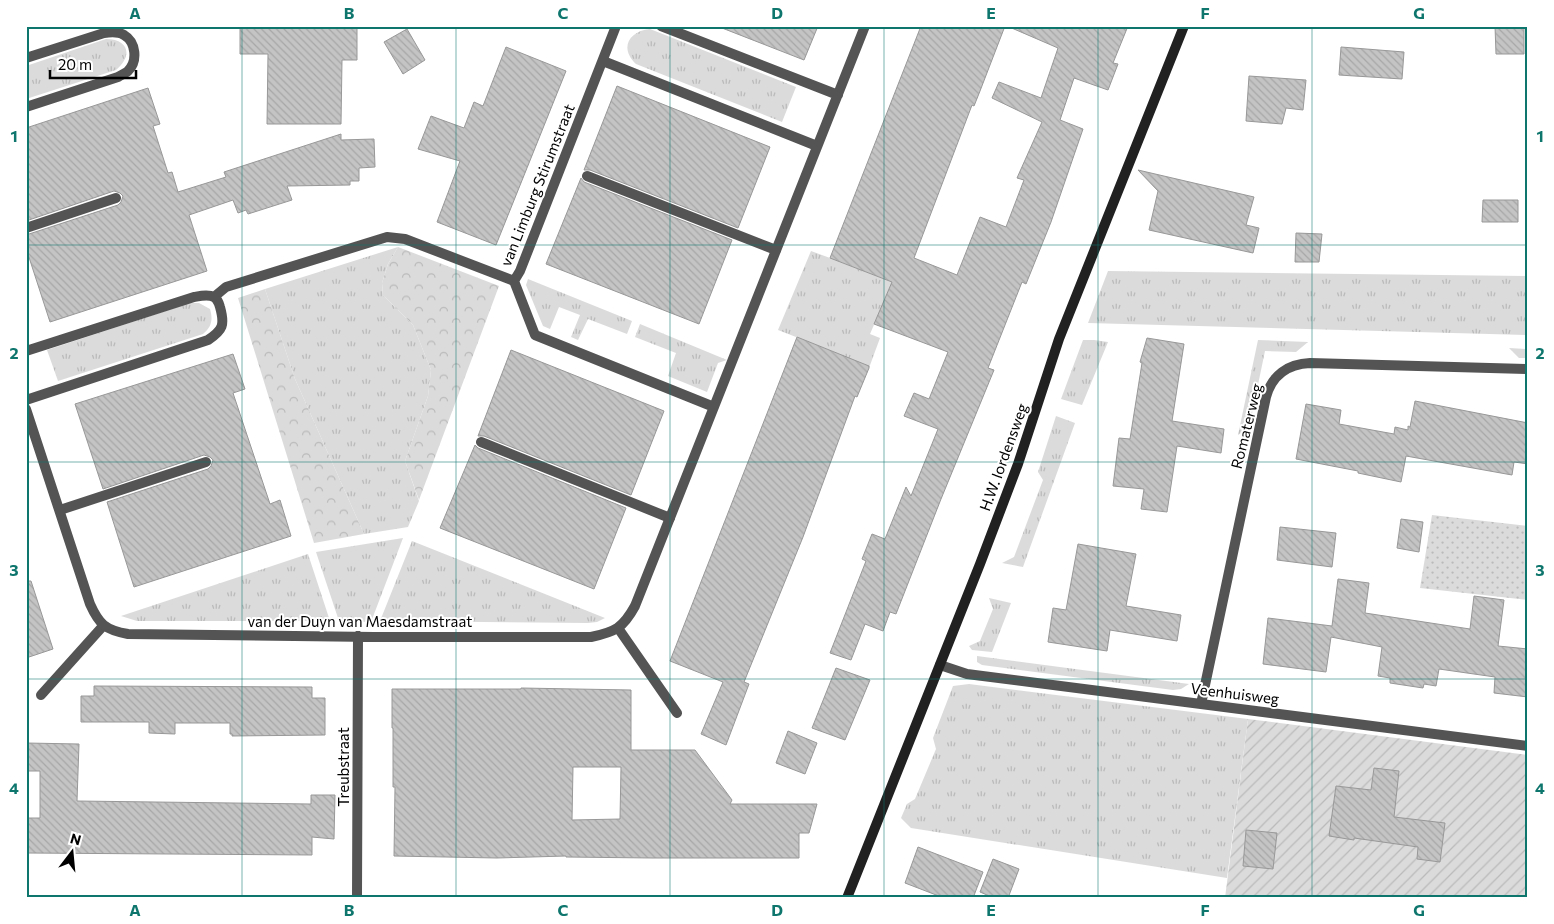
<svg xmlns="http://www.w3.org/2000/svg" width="1554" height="924" font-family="Commissioner,sans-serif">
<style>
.grass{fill:url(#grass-tufts)}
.forest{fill:url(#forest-crowns)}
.park{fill:url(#park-dots)}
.garden{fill:url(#garden-furrows)}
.building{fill:url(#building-back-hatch);stroke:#989898;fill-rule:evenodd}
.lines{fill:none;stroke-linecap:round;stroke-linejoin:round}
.service{stroke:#545454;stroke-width:10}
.minor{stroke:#545454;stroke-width:10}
.secondary{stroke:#212121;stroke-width:10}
.grid{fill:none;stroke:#0f766e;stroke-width:1;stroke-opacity:0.55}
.labels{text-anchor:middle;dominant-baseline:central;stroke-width:4;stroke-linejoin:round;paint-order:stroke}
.street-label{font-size:15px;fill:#000;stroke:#fff}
.neatline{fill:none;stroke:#0f766e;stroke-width:2}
.grid-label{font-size:16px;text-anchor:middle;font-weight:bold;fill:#0f766e}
</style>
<defs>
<pattern id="grass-tufts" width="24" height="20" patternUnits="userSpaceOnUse" patternTransform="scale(1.25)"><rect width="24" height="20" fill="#dbdbdb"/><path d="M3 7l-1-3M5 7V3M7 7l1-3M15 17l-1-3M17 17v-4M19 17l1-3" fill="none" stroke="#bababa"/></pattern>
<pattern id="forest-crowns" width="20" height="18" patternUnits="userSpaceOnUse" patternTransform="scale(1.25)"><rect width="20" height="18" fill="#dbdbdb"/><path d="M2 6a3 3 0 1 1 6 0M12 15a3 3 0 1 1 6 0" fill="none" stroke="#bababa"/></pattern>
<pattern id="park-dots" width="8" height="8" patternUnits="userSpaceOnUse" patternTransform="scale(1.25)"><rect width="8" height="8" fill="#dbdbdb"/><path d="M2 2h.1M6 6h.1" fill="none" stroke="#bababa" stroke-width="1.8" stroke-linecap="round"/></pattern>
<pattern id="garden-furrows" width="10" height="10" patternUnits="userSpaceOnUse" patternTransform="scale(1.25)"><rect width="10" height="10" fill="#dbdbdb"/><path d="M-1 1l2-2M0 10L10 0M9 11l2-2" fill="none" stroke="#bababa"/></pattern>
<pattern id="building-back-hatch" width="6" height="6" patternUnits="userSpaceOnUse" patternTransform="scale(1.25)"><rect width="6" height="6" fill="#c4c4c4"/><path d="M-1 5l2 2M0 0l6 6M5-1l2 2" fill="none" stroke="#a7a7a7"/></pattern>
</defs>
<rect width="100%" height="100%" fill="#fff"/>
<!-- grass -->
<path class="grass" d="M650,29L796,87L782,122L636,64C619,48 629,31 650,29Z
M106,39C129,39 133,56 116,70L26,99V66Z
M398,247L388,264L382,283L383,295L413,325L431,370L428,396L405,461L419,501L408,527L364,534L295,379L265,289Z
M811,251L830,258L902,286L880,311L870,334L880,338L869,368L832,351L778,330Z
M1108,271L1528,276V335L1088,323Z
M528,279L632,321L627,334L588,319L578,340L571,337L580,315L559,307L550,329L543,326L526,285Z
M190,303H199L210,309C213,319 212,327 203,334L58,381L47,350Z
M640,324L727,360L718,363L707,392L668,376L676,353L635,337Z
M1083,340H1094L1108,342L1082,405L1061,399Z
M1258,340L1308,342L1296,352L1265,351L1249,428L1238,435Z
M1509,348L1528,349V358H1519Z
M1056,416L1075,423L1023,567L1002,563L1014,557L1043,480L1038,472Z
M403,538L371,622L339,621L316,552Z
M412,541L605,618L597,622L588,623L380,621Z
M308,554L330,621H137L121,616Z
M989,598L1011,603L992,652L972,650L969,646L980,641L993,609Z
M977,656L1189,684L1181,689L1173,690L982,665L977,662Z
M969,684L1248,719L1227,878L911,828L901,818L907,804L915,799L936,749L933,738L953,686Z"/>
<!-- forest -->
<path class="forest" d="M398,247L499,286L419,500L405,461L428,396L431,370L413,325L383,295L382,283L388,264Z
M265,289L295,379L364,534L314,543L238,298Z"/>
<!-- park -->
<path class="park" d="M1432,515L1528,526V600L1420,588Z"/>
<!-- garden -->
<path class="garden" d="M1248,719L1528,755V898H1225Z"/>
<!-- building -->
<path class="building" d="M240,26H357V60H342L341,124H267L268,54H240Z
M722,26H818L804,60L722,28Z
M921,26H1005L980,91L974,106L972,105L914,258L957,275L980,217L1006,227L1024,180L1017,178L1042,122L992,98L999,82L1041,98L1058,48L1007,26H1128L1113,63L1118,64L1108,90L1074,78L1060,120L1083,129L1051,222L1026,284L1022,282L988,368L994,370L941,499L896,614L890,612L883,631L865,624L851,660L830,653L866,561L862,559L872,534L885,539L906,487L911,496L938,429L904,416L914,393L929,399L948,352L874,324L892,282L830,258Z
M1495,26H1524V54H1496Z
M407,29L425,60L403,74L384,42Z
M506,47L566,71L496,245L437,222L460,161L418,149L431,116L464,128L474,102L483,106Z
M1341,47L1404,52L1402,79L1339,75Z
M1249,76L1306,80L1303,110L1286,108L1282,124L1246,121Z
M617,86L770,147L738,228L590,170H584Z
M148,88L160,124L153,126L168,173L172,172L178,192L226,177L224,172L341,134V140L374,139L375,167L359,168V181H350V185L287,186L292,200L248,214L246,210L238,213L233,200L189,215L207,271L50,322L26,248V235L118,205L121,202L123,196L120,193L114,191L26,221V128Z
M1138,170L1254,197L1246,225L1259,228L1253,253L1149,230L1158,191Z
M581,178L584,182L732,240L699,324L546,264Z
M1483,200H1518V222H1482Z
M1296,233L1322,234L1319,262H1295Z
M797,337L869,366V368L857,397L855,396L803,537L744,682L749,684L726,745L701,734L723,682L670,661Z
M1147,338L1184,344L1172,421L1224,429L1221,453L1177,446L1167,512L1141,509L1144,489L1113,486L1119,438L1130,439L1142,363L1140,362Z
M511,350L664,411L631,495L484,436H478Z
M233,354L245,389L233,393L270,504L280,500L291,536L134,587L107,502L208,469L211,466L213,460L210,457L204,455L103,489L75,404Z
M1415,401L1528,423V464L1514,462L1512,475L1406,456L1401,482L1358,473V471L1296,459L1306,404L1341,410L1339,424L1394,434L1395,427L1408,430V426L1410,427Z
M475,445L478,448L626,508L594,589L440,528Z
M1401,519L1423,522L1419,552L1397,548Z
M1280,527L1336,533L1332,567L1277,560Z
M1078,544L1136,554L1126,606L1181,615L1177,641L1110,630L1107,651L1048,642L1053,608L1066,610Z
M1338,579L1369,583L1365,613L1470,629L1474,596L1504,600L1498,646L1528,649V697L1494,693L1495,677L1439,669L1436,686L1424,684L1423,688L1390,683V678L1378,676L1382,647L1331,637L1326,672L1263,664L1268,618L1332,626Z
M26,581H31L53,649L26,658Z
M836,668L870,680L845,740L812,728Z
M94,686L312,687V698H325V735L232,736V734H230V723H175V734L149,733V722H81V696H94Z
M521,688L631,690V750H695L732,800L730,804H817L809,833H799V858H652L566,857V856L497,858L394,856L395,787H393V728H392V689H521ZM573,767H621L620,819L572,820Z
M788,731L817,743L805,774L776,763Z
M26,743L79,744L77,801L311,804V795H335L334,839L312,837V855L26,853V818H40V771H26Z
M1374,768L1399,771L1394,817L1445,823L1440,862L1417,859L1418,847L1354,838V840L1329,836L1336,786L1371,790Z
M1246,830L1277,833L1273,869L1243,866Z
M918,847L983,872L973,898H944L905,883Z
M993,859L1019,869L1008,898H994L980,892Z"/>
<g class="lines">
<!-- service -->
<path class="service" d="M587,176L776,250
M26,228L116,198
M481,442L670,518
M60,510L206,462
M618,628L677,713
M41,695L103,626"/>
<!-- minor -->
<path class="minor" d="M661,26L838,95
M26,58L104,33C111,32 118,31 124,35C136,42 138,61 128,71C126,73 121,75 118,77L26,107
M603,61L817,146
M514,281L535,335L714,407
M214,297L226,287L387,237L405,239L514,281L520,271L616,26
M26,351L194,297C200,296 208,294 214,297C217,299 219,303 220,307C225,325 223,330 208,340L26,400
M26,409L90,604C99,624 105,630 128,634L374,637H591C615,632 623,628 635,606L865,26
M940,665L967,674L1528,746
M1201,704L1266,397C1272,375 1288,364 1310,363L1528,369
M357,898L358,636"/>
<!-- secondary -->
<path class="secondary" d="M847,898L980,564L1018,464L1059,339L1184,26"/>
</g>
<!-- grid -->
<path class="grid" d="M242,26V898M456,26V898M670,26V898M884,26V898M1098,26V898M1312,26V898M26,245H1528M26,462H1528M26,679H1528"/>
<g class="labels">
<!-- street labels -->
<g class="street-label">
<text transform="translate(537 185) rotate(-68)">van Limburg Stirumstraat</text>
<text transform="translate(1246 426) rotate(-76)">Romaterweg</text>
<text transform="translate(1003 457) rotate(-70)">H.W. Iordensweg</text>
<text x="360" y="621">van der Duyn van Maesdamstraat</text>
<text transform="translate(1235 693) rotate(7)">Veenhuisweg</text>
<text transform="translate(343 767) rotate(-90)">Treubstraat</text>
</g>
</g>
<!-- border -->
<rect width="1554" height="924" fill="none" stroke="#ffffff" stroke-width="55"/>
<!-- north arrow -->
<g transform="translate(72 852) rotate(16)" stroke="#ffffff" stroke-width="4" paint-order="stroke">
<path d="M0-4L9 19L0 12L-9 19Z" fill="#000000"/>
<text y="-8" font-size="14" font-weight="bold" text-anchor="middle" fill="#000000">N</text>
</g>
<!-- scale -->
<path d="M50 70v8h86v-8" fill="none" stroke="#000000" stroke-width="2.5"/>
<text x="58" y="70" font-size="15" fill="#000000" stroke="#ffffff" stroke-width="4" paint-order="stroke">20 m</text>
<rect x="28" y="28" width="1498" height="868" class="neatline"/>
<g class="grid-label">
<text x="135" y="19">A</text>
<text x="349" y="19">B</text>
<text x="563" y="19">C</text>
<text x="777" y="19">D</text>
<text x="991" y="19">E</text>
<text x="1205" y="19">F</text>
<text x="1419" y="19">G</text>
<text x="14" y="142">1</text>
<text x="1540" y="142">1</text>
<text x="14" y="359">2</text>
<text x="1540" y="359">2</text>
<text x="14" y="576">3</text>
<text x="1540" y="576">3</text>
<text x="14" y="794">4</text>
<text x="1540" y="794">4</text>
<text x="135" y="916">A</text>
<text x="349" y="916">B</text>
<text x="563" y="916">C</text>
<text x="777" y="916">D</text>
<text x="991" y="916">E</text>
<text x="1205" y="916">F</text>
<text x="1419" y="916">G</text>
</g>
</svg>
